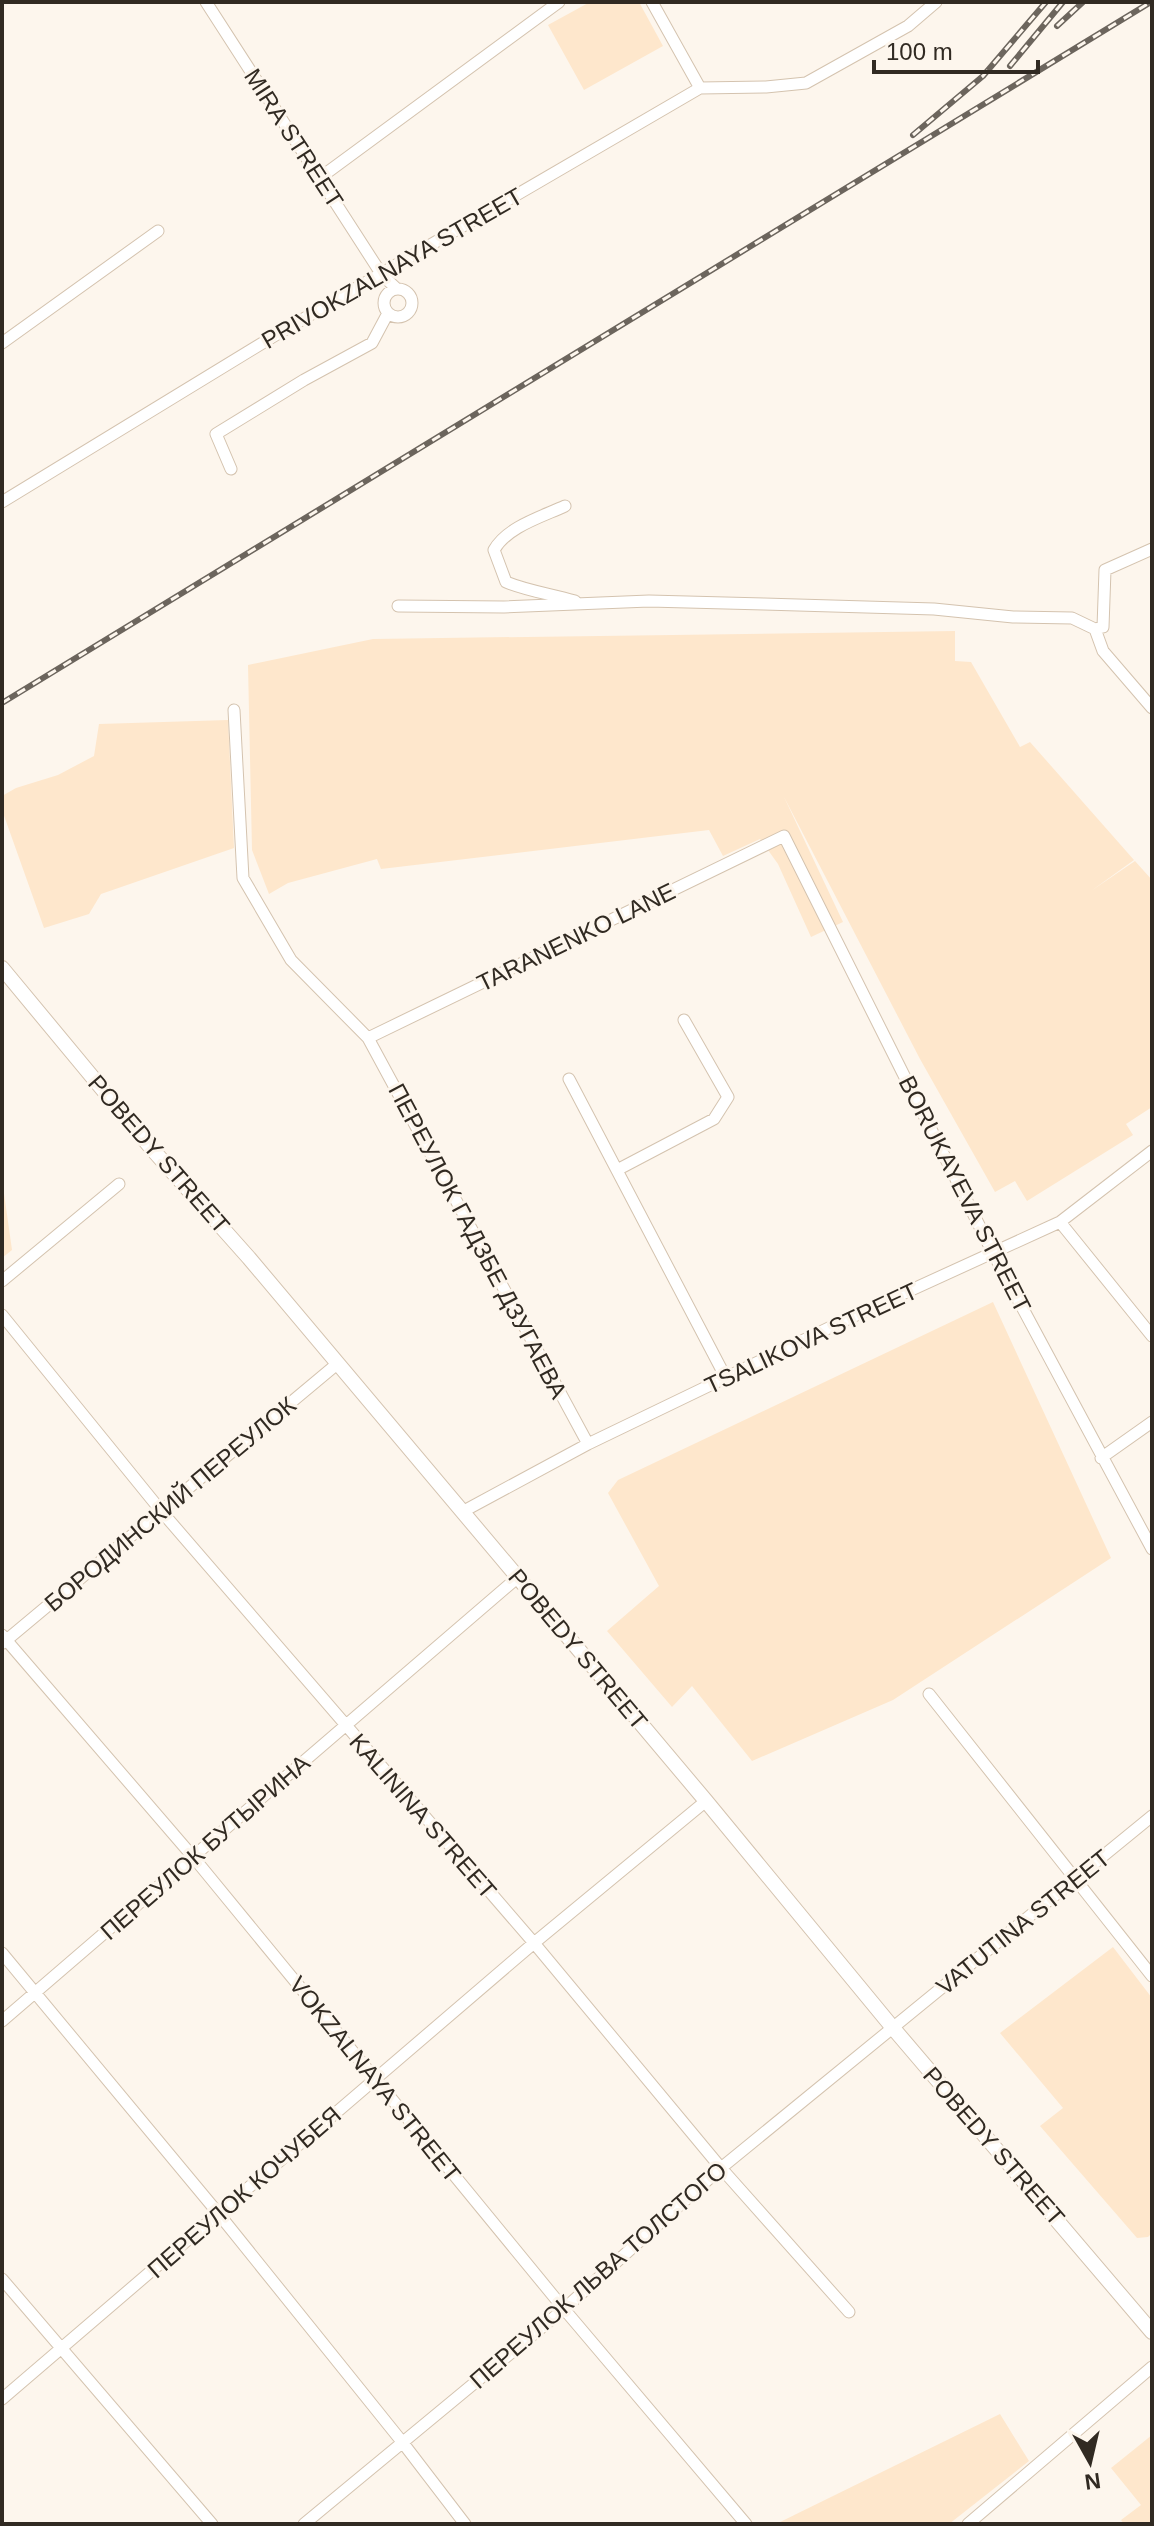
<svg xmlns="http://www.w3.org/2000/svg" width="1154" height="2526" font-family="Arial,sans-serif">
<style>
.built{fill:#fee7cc}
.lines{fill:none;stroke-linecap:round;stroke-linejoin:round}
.minor-casing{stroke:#d4c3af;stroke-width:13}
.major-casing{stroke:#d4c3af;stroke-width:16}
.minor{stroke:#fff;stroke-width:11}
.major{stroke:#fff;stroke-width:14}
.rail-casing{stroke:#6c655d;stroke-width:6}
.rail{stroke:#fdf6ed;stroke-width:3;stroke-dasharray:9;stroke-linecap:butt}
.labels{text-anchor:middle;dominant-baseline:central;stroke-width:6;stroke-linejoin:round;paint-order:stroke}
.street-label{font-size:24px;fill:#312a22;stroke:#fdf6ed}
</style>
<rect width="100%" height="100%" fill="#fdf6ed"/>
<!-- built -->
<path class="built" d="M590,2H639L663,46L584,90L548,25Z
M955,631V661L971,662L1020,747L1030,742L1134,860L1091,891L1135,861L1152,880V1107L1126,1124L1133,1135L1027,1201L1015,1181L995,1192L920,1059L784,797L843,922L811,937L778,864L760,839L723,856L709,830L381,869L377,859L288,883L269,894L252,850L248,665L373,639Z
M228,720L234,848L101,894L89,914L44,928L2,810V796L16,788L58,775L94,756L99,724Z
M2,1179L12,1250L2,1258Z
M993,1302L1111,1558L893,1700L752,1761L692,1686L672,1707L607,1631L659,1586L608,1493L618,1480Z
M1113,1947L1152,1998V2233L1148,2237L1137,2238L1040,2126L1063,2108L1000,2033Z
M1000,2414L1029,2461L949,2524H776Z
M1152,2435V2524H1124L1121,2520L1141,2505L1111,2468Z"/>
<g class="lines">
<!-- minor casing -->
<g class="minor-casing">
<path id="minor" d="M206,2L382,275L397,289
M700,88L766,87L806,83L908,26L936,2
M321,177L559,2
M384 303a14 14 0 1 1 28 0a14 14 0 1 1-28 0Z
M2,343L158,231
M231,469L216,434L304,380L372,343L388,313
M2,502L274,336L700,88L652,2
M565,506C541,517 507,527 494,550L506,582C528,591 551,594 575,601
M398,606L504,607L649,601L764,604L934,609L1013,617L1072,618L1095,629L1103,651L1152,708
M1095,629L1103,627L1105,570L1152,549
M234,710L243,878L291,960L368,1038L588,1444
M368,1038L784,836L993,1253L1152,1549
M569,1079L726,1378
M617,1170L714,1119L728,1097L684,1020
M1060,1222L1152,1336
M2,1281L119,1184
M2,1315L162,1512L534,1943L721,2168L849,2312
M1101,1458L1152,1422
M462,1512L588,1444L839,1323L1060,1222L1152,1151
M2,1635L194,1858L564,2309L746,2524
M3,1643L337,1364
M929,1694L1152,1976
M2,1953L218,2213L403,2443L465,2524
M2,2021L517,1578
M2,2279L212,2524
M2,2399L534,1943L706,1801
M304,2524L564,2309L721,2168L1152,1816
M968,2524L1152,2367"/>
</g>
<!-- major casing -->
<g class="major-casing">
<path id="major" d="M2,968L152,1149L249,1258L706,1801L893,2028L1152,2332"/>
</g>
<!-- minor -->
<use href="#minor" class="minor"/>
<!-- major -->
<use href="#major" class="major"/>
<!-- rail casing -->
<g class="rail-casing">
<path id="rail" d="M1057,26L1083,2
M1010,66L1063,2
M913,135L983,76L1046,2
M2,703L1151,2"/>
</g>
<!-- rail -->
<use href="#rail" class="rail"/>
</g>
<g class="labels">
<!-- street labels -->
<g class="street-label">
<text transform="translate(294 138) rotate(57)">MIRA STREET</text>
<text transform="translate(392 268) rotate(-30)">PRIVOKZALNAYA STREET</text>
<text transform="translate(576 937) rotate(-26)">TARANENKO LANE</text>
<text transform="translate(159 1154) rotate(49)">POBEDY STREET</text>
<text transform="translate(965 1194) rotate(63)">BORUKAYEVA STREET</text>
<text transform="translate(478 1241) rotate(62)">ПЕРЕУЛОК ГАДЗБЕ ДЗУГАЕВА</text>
<text transform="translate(811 1338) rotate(-25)">TSALIKOVA STREET</text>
<text transform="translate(170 1504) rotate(-40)">БОРОДИНСКИЙ ПЕРЕУЛОК</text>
<text transform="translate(578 1649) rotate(50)">POBEDY STREET</text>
<text transform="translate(423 1816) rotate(49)">KALININA STREET</text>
<text transform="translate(205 1847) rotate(-41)">ПЕРЕУЛОК БУТЫРИНА</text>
<text transform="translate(1023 1922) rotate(-39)">VATUTINA STREET</text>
<text transform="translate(375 2079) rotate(51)">VOKZALNAYA STREET</text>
<text transform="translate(994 2146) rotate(49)">POBEDY STREET</text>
<text transform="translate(244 2192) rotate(-41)">ПЕРЕУЛОК КОЧУБЕЯ</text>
<text transform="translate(598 2275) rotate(-41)">ПЕРЕУЛОК ЛЬВА ТОЛСТОГО</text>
</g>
</g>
<!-- border -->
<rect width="1154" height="2526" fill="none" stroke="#312a22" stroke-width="8"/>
<!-- north arrow -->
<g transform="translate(1090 2462) rotate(172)" stroke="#fdf6ed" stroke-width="6" paint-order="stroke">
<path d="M0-6L14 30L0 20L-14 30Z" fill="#312a22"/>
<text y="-12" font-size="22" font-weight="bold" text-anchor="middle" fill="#312a22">N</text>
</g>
<!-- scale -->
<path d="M874 60v12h164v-12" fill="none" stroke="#312a22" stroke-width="4"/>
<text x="886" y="60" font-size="24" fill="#312a22" stroke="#fdf6ed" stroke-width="6" paint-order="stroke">100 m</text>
</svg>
